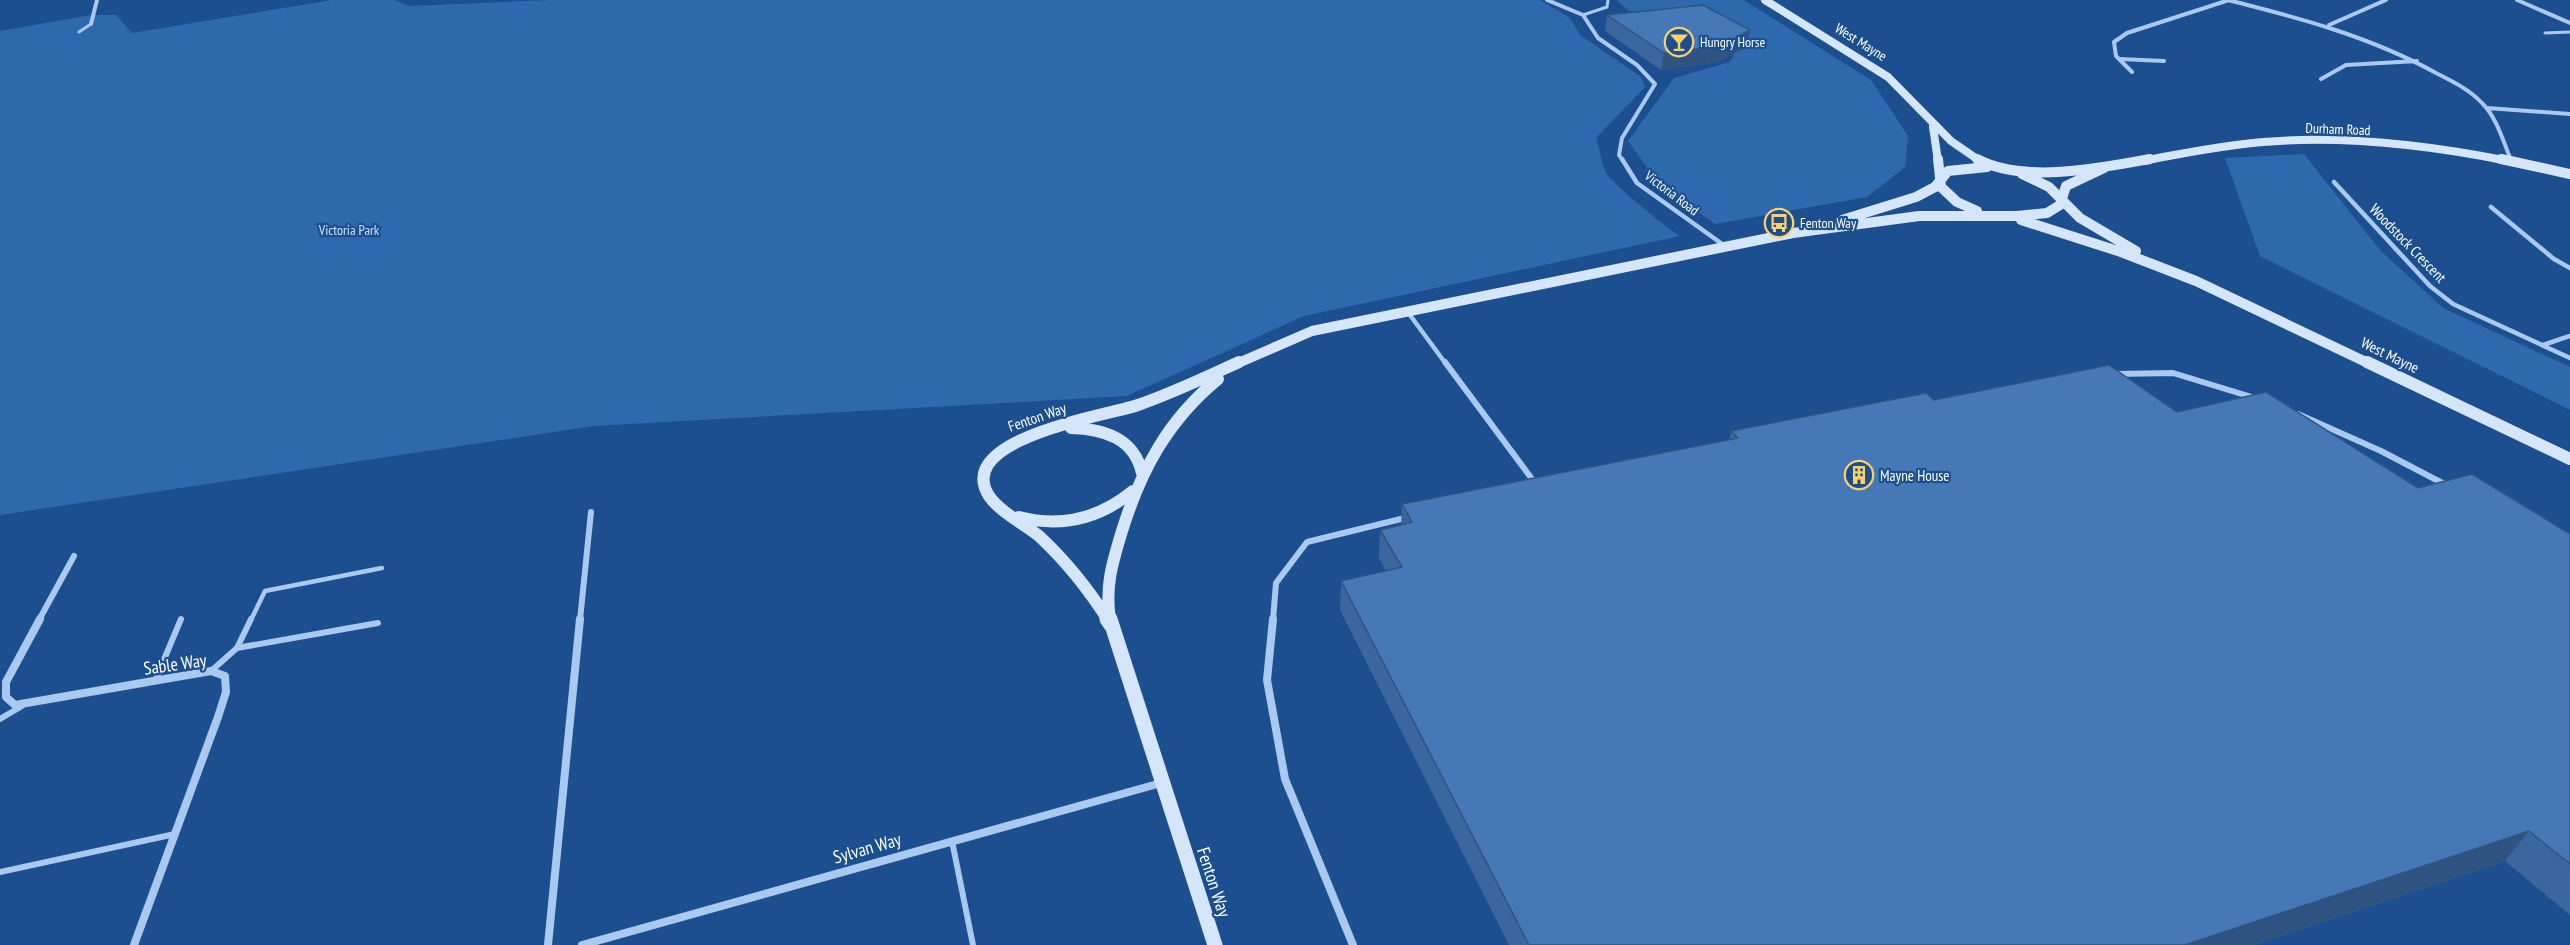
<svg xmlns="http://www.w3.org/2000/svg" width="2570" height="945" font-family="'PT Sans Narrow',sans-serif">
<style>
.green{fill:#2e69ad}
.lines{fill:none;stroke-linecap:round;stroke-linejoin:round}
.lane-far2{stroke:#a9c9ee;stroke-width:3}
.lane-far1{stroke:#a9c9ee;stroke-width:4.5}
.lane{stroke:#a9c9ee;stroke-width:6}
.street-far3{stroke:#a9c9ee;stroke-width:4}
.street-far2{stroke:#a9c9ee;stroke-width:4.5}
.street-far1{stroke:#a9c9ee;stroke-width:6}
.street{stroke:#a9c9ee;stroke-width:8}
.secondary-far3{stroke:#d6e6fa;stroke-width:8}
.secondary-far2{stroke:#d6e6fa;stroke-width:10}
.secondary-far1{stroke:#d6e6fa;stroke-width:12}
.secondary{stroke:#d6e6fa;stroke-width:15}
.wall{fill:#3a679d}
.shaded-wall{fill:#305480}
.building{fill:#4478b7;stroke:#305480;stroke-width:1.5}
.labels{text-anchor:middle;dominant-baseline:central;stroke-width:4.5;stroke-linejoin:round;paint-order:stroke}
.far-poi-label{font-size:14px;fill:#fff;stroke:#1b4f8f;text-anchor:start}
.far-street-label{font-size:14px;fill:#fff;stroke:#1b4f8f}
.far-park-label{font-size:14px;fill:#cfe3fa;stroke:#1b4f8f}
.street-label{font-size:15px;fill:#fff;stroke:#1b4f8f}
.poi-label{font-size:15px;fill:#fff;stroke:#1b4f8f;text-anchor:start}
.near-street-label{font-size:18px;fill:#fff;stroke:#1b4f8f}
</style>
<rect width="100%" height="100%" fill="#1b4f8f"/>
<!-- green -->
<path class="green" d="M332,0H394L408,6L551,0H1540L1570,18L1580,35L1641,77L1645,87L1596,138C1600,149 1601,164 1607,174C1613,184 1669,230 1680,236L1304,316L1127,396L594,426L0,515V31L91,15H116L132,33Z
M1617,0H1744L1871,80L1908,136L1905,167L1867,197L1715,224L1659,184L1628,141L1674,78L1730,62L1741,39L1700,20L1629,11Z
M2304,154L2380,250L2443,308L2570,367V410L2260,256L2225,158Z"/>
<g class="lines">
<!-- lane-far2 -->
<path class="lane-far2" d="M1583,15L1607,7L1608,0
M79,32L91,24
M2545,33L2570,32"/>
<!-- lane-far1 -->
<path class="lane-far1" d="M251,620L265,591L382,568"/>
<!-- lane -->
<path class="lane" d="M237,648L378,623
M211,671L237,648L251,619
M155,681L181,619
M0,719L22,706
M952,841L973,945
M0,872L175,834"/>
<!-- street-far3 -->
<path class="street-far3" d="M1547,0L1583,15L1598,38L1637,65L1655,84L1622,138L1619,155L1623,161
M2228,0C2300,18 2371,37 2436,73C2452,81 2470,90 2482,103C2497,118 2503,141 2511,160
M2517,0L2570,23
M91,24L97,0
M2329,25L2386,0
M2120,59L2164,61
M2132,72L2116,56L2114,42L2127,33L2229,0
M2321,79L2346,65L2417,61
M2487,108L2570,114"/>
<!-- street-far2 -->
<path class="street-far2" d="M1622,159L1637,183L1725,246
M2334,182L2430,286L2453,304L2570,358
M2491,207L2554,259L2570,268
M1407,311L1446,364
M2543,345L2570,336"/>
<!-- street-far1 -->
<path class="street-far1" d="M1445,362L1535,483
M2116,374L2173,373L2255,398
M2298,414L2381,451L2448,486
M39,620L74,556
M580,620L591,512
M1273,620L1276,583L1307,542L1409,517"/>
<!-- street -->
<path class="street" d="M40,619L6,682V697L15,705L211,671L225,676L226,692L218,717L134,945
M1273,619L1267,680L1285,779L1353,945
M548,945L580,619
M582,945L1161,783"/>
<!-- secondary-far3 -->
<path class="secondary-far3" d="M1765,0L1888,77L1951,141L1980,161
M1933,127L1938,161
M2141,161C2182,154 2222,145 2263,142C2345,135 2428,145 2508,161"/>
<!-- secondary-far2 -->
<path class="secondary-far2" d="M1938,159L1941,187L1957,202L1977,211
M1977,159C2024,184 2100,168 2150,159
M2501,159L2570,174
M2022,174L2049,187L2080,218L2136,251
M1842,220L1916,197L1935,187L1948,171L1987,167
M2021,220L2121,252L2196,281L2370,364
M1236,364L1312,331L1793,233L1919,216H2017L2047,213L2060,205L2066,186L2104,168"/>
<!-- secondary-far1 -->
<path class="secondary-far1" d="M2367,362L2570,459
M1071,428C1104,429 1134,438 1142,473
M1019,517C1062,528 1099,519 1133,491
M1108,620C1089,590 1066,561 1039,536C1024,524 1000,512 989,496C952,438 1110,415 1138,405C1173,393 1206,377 1239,362
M1110,620C1105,586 1112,564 1122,531C1141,470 1168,420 1218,379"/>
<!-- secondary -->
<path class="secondary" d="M1107,619L1111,625
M1110,619L1215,945"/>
</g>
<!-- wall -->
<path class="wall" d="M1607,15L1750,30L1747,46L1719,62L1661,70L1605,31Z
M1934,400L2177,412L2418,488L2570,534V915L2505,861L2254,945H1509L1340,610L1341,581L1386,571L1379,558L1380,530L1401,525L1402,504L1729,440L1731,431Z"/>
<!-- shaded-wall -->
<path class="shaded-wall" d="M1750,30L1747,46L1719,62L1661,70L1664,53Z
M2529,831L2505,861L2254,945H2185Z"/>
<!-- building -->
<path class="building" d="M1703,5L1750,30L1722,46L1664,53L1607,15Z
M2109,365L2177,412L2266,392L2418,488L2472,474L2570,534V864L2529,831L2185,945H1529L1341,581L1402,567L1380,530L1412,522L1402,504L1738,438L1731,431L1926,393L1934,400Z"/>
<!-- icons -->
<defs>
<g id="bar-ring" transform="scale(1.5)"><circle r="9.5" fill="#1b4f8f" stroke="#ffd166" stroke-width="1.5"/><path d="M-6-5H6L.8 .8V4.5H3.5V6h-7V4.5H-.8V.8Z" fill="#ffd166"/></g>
<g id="bus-ring" transform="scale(1.5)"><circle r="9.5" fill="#1b4f8f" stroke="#ffd166" stroke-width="1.5"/><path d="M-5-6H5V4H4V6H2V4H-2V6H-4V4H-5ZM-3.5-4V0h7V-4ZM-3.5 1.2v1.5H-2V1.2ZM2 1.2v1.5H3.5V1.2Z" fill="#ffd166"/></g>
<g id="building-ring" transform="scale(1.5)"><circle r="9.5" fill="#1b4f8f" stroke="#ffd166" stroke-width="1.5"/><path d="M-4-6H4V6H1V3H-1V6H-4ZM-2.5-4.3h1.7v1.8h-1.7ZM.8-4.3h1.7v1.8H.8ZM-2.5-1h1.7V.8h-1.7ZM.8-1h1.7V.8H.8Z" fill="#ffd166"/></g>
</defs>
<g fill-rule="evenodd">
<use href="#bar-ring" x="1679" y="42"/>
<use href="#bus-ring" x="1779" y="223"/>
<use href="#building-ring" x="1859" y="475"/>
</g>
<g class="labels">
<!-- far-poi labels -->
<g class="far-poi-label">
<text x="1700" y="42">Hungry Horse</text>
<text x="1800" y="223">Fenton Way</text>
</g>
<!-- far-street labels -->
<g class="far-street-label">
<text transform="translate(1861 42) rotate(32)">West Mayne</text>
<text transform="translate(2338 129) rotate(2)">Durham Road</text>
<text transform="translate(1672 193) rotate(37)">Victoria Road</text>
</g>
<!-- far-park labels -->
<g class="far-park-label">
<text x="349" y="230">Victoria Park</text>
</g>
<!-- street labels -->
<g class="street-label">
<text transform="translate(2408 243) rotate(46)">Woodstock Crescent</text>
<text transform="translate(2390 355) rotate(26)">West Mayne</text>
<text transform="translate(1037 417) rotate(-19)">Fenton Way</text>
</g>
<!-- poi labels -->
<g class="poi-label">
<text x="1880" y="475">Mayne House</text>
</g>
<!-- near-street labels -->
<g class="near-street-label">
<text transform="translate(175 664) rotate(-8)">Sable Way</text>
<text transform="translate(867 848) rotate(-16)">Sylvan Way</text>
<text transform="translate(1214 882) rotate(72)">Fenton Way</text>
</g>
</g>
</svg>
